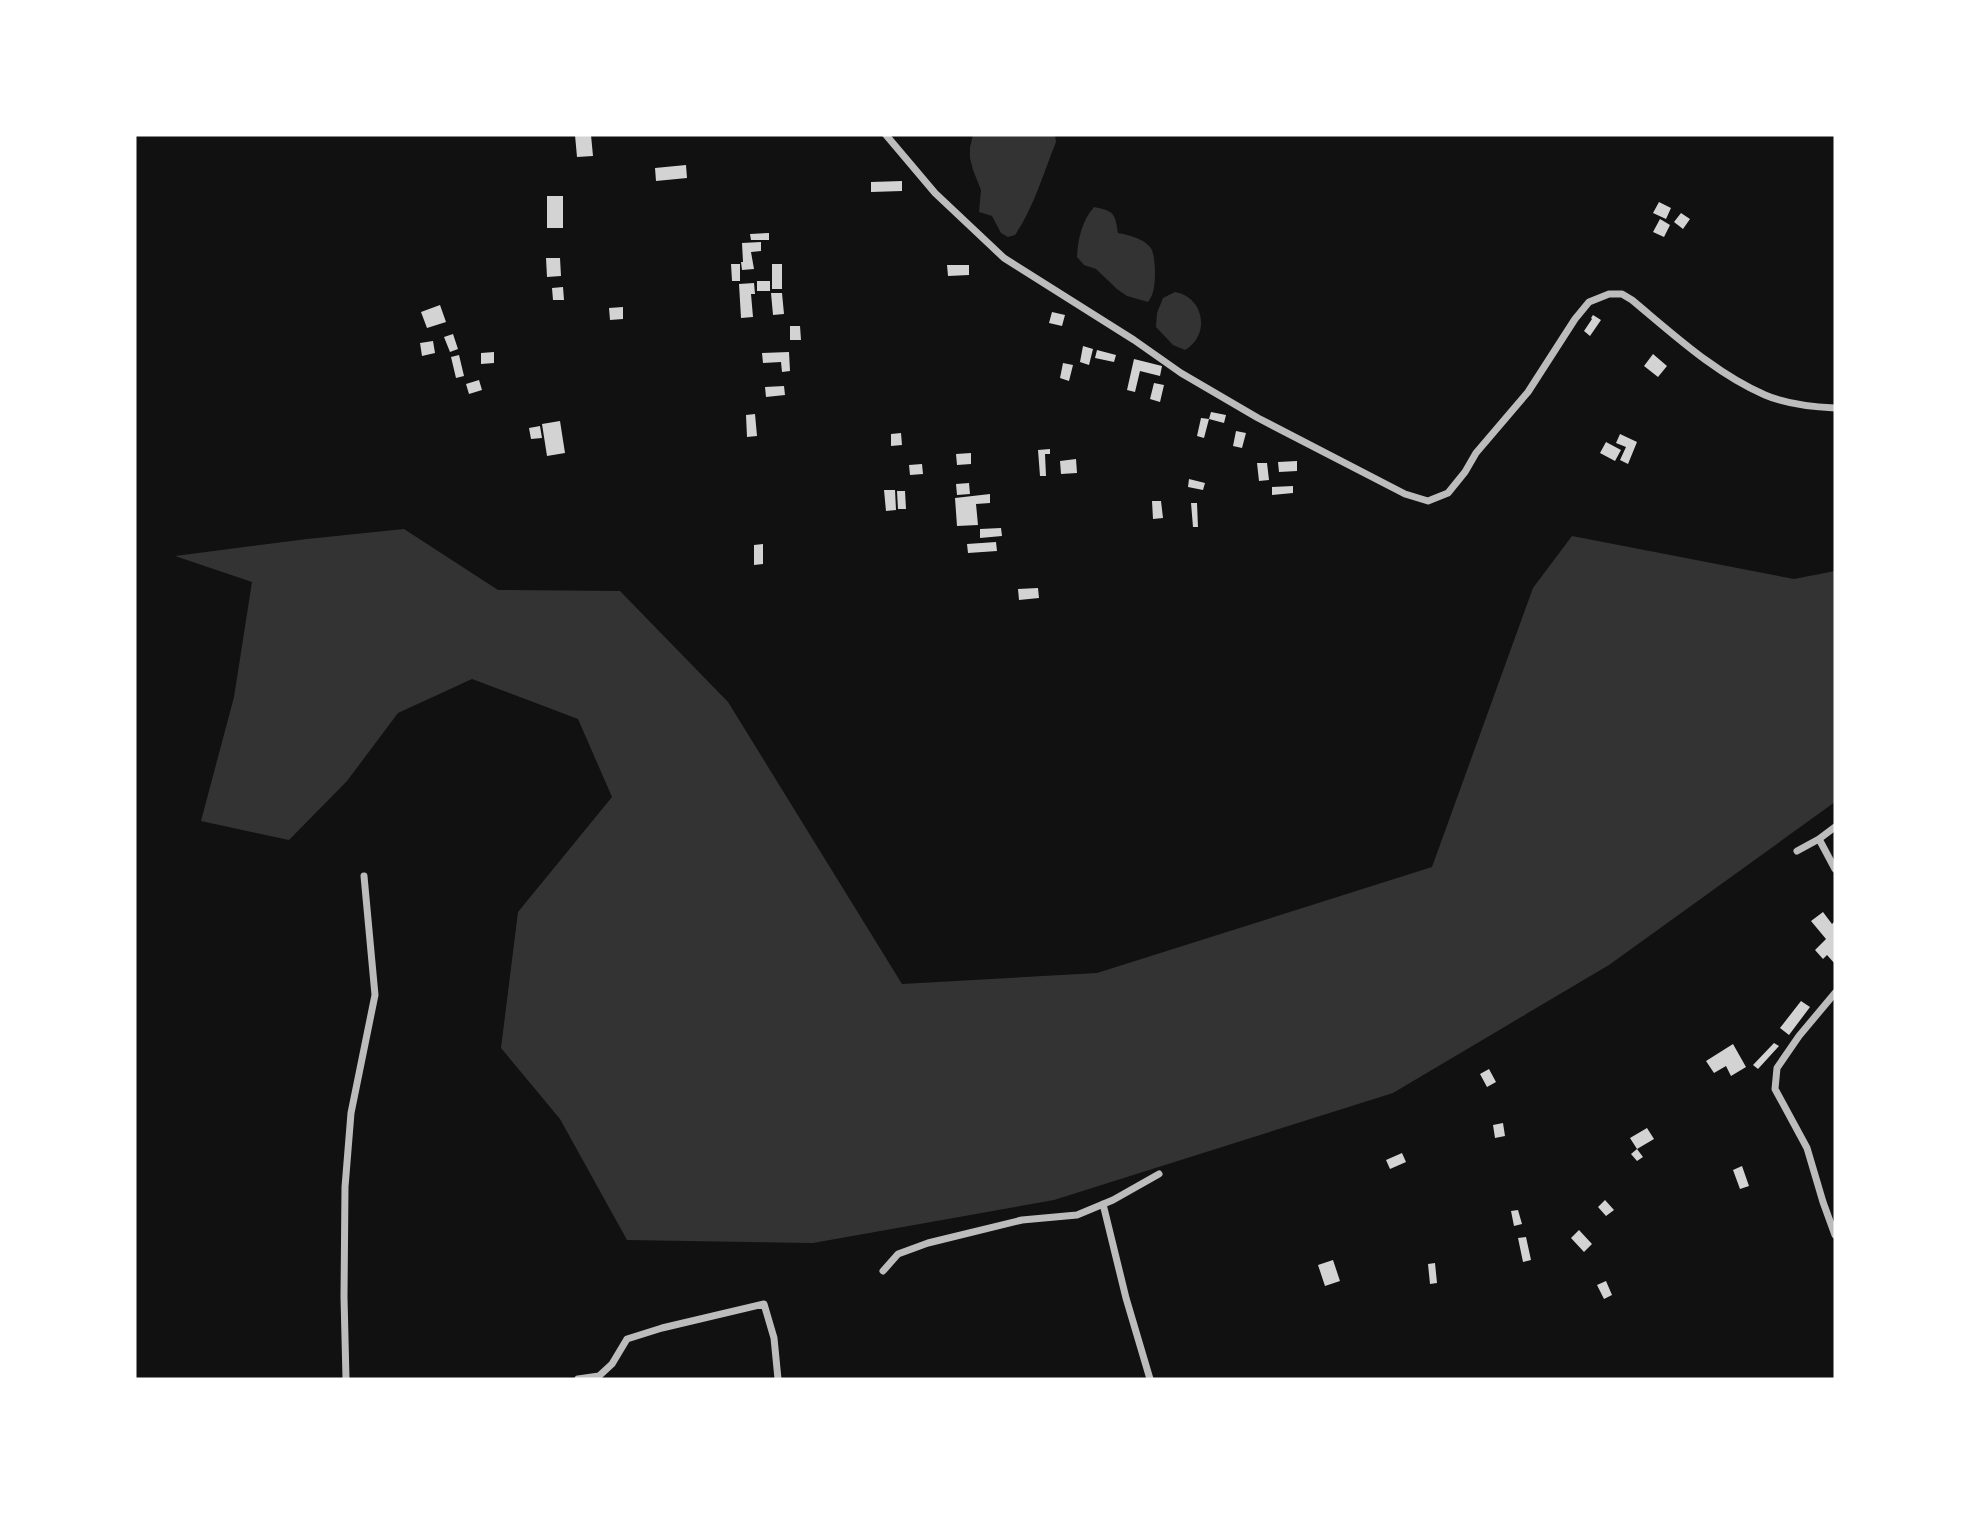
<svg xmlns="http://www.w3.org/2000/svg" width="1970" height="1514" font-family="Poppins,sans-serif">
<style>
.water{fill:#333}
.building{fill:#d3d3d3}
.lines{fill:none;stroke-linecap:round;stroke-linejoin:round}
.minor{stroke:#bcbcbc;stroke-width:7}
</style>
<rect width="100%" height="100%" fill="#111"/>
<!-- water -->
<path class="water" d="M973,135H1055L1056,142C1043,174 1034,207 1015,235L1008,237L1001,233L992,216L979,212L981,190L973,170L970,158V147Z
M1094,207C1114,211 1115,213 1118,233C1128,235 1143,238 1150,247C1156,253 1156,283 1153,292C1152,296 1150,299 1148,302L1127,296L1117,289L1096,269L1084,265L1077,257C1078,238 1082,221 1094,207Z
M1175,292C1204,297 1211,335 1185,350L1173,345L1156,327L1157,313L1163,298Z
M404,529L498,590L620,591L728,702L902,984L1097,973L1432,867L1533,588L1572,536L1794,579L1835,571V802L1609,965L1393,1093L1054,1200L813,1243L627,1240L560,1119L501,1048L518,912L612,797L578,719L472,679L398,713L347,781L289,840L201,821L234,697L252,582L175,556L307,539Z"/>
<!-- building -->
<path class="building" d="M575,135H591L593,156L577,157Z
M686,165L687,178L656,181L655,168Z
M902,181V191L871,192V182Z
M547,196H563V228H547Z
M1659,202L1671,208L1666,219L1653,213Z
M1681,213L1690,219L1683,229L1674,222Z
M1660,219L1670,225L1664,237L1653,232Z
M769,233V240H751L750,234Z
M761,242V251L751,252L754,269L742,270L741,262H743L742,243Z
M546,258H560L561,276L547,277Z
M731,264H740V281H732Z
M772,264H782V289H772Z
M947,265H969V275L948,276Z
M757,281H770V291H757Z
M754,283L755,294H751L753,317L741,318L739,284Z
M563,287L564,300H553L552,288Z
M771,293H782L784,314L773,315Z
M440,305L446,322L427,328L421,312Z
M623,307V319L610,320L609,308Z
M1052,312L1065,315L1062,326L1049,323Z
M1593,315L1601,320L1590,336L1584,331L1592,319L1591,318Z
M790,326H800L801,340H790Z
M453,334L458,349L450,352L444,337Z
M433,341L435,353L422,356L420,343Z
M1083,346L1093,349L1089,365L1080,362Z
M1097,350L1116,355L1114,362L1095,358Z
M494,352V363L481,364V353Z
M789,352L790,371L782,372L781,362L763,363L762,353Z
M1653,354L1667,366L1658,377L1644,366Z
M459,355L464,376L456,378L451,357Z
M1134,359L1162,366L1160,376L1140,371L1135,392L1127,390Z
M1063,363L1073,365L1069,381L1060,378Z
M479,380L482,390L469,394L466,384Z
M1154,383L1164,385L1160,402L1150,399Z
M784,386L785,395L766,397L765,387Z
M1211,412L1226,415L1224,423L1209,419Z
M755,414L757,436L747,437L746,415Z
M1201,418L1209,419L1204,438L1197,436Z
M560,421L565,453L547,456L542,424Z
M540,426L542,438L531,439L529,428Z
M1236,431L1246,433L1242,448L1233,446Z
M901,433L902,445L891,446V434Z
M1620,434L1637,442L1628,464L1620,460L1626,447L1616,443Z
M1606,442L1621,450L1615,461L1600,453Z
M1050,449V454H1045L1046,476H1040L1038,450Z
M971,453V464L957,465L956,454Z
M1076,459L1077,473L1061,474L1060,461Z
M1297,461V471L1279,472L1278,462Z
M1257,463H1267L1269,480L1259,481Z
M922,464L923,474L910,475L909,465Z
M1189,479L1205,483L1203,490L1188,487Z
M969,483L970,494L957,495L956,484Z
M1293,486V493L1272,495V487Z
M884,490H895L896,510L886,511Z
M897,491H905L906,509H898Z
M990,494V503L976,504L978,525L957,526L955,498Z
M1152,501H1161L1163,518L1153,519Z
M1191,503H1197L1198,527H1193Z
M1001,528L1002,536L980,538V529Z
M996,542L997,551L968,553L967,544Z
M763,544V564L754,565V545Z
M1038,588L1039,598L1019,600L1018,589Z
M1823,912L1832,924L1835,921V964L1827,955L1823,959L1815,950L1826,939L1811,921Z
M1801,1001L1810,1007L1789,1035L1780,1028Z
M1774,1043L1779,1046L1758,1069L1753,1065Z
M1733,1044L1746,1067L1731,1076L1726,1066L1714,1073L1706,1061Z
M1489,1069L1496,1082L1487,1087L1480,1074Z
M1503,1123L1505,1136L1495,1138L1493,1125Z
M1647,1128L1654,1139L1637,1149L1643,1157L1637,1161L1631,1154L1637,1149L1630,1138Z
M1402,1153L1406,1162L1390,1169L1386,1160Z
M1742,1166L1749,1186L1740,1189L1733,1170Z
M1605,1200L1614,1210L1606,1216L1598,1207Z
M1518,1210L1522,1224L1514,1226L1511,1211Z
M1579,1230L1592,1244L1584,1252L1571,1238Z
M1526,1237L1531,1260L1523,1262L1518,1238Z
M1333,1260L1340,1281L1325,1286L1318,1265Z
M1435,1263L1437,1283L1430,1284L1428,1264Z
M1606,1281L1612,1295L1604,1299L1597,1285Z"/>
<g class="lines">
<!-- minor -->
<path class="minor" d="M886,135L935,193L1004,258L1134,340L1181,373L1258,418L1405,494L1428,501L1448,493L1465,472L1476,453L1528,392L1575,319L1589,302L1609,294H1622L1632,300C1673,334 1716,374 1765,395C1786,404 1813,407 1835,408
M1819,839L1835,827
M1797,851L1819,839L1835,869
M1835,993L1799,1036L1777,1068L1775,1089L1807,1148L1823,1202L1835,1235
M1103,1204L1126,1298L1150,1379
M883,1271L898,1254L928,1243L1022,1220L1077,1215L1113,1200L1159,1174
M346,1379L344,1297L345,1187L351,1113L375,995L364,876
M578,1379L599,1376L612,1364L627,1339L662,1328L764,1304L774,1338L778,1379"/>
</g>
<!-- border -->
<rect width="1970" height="1514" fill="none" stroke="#ffffff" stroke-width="273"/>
</svg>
